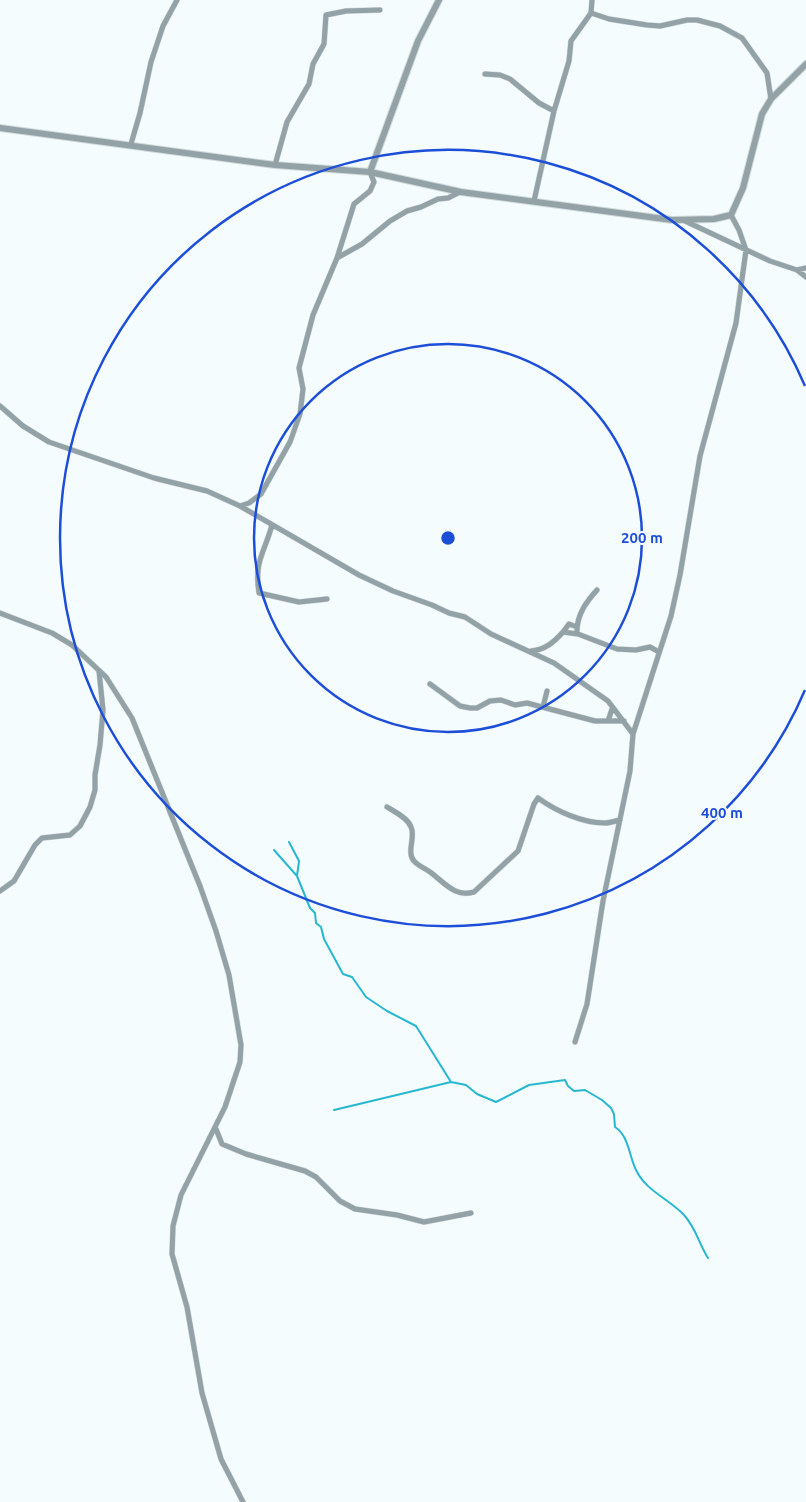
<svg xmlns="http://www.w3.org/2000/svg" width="806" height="1502" font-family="Ubuntu,sans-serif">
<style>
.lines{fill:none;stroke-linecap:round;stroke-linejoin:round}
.stream{stroke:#27b7d0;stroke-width:2}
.minor-casing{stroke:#d1dadc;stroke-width:6}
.tertiary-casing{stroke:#d1dadc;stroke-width:8}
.minor{stroke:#93a2a6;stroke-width:5}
.tertiary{stroke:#93a2a6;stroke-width:6}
.ring{fill:none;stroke:#1d4ed8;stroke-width:2.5}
.centre{fill:#1d4ed8;stroke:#f5fcfe;stroke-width:2.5}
.ring-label{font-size:15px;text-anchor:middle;font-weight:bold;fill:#1d4ed8;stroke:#f5fcfe;stroke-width:4;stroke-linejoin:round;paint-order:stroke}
</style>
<rect width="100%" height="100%" fill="#f5fcfe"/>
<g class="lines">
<!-- stream -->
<path class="stream" d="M289,842L299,861L297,876
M274,850L297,876L310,908L315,913L316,923L321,927L324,939L343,974L352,977L366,997L387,1011L416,1026L451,1082
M334,1110L451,1082L466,1085L477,1094L496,1102L529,1085L565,1080L568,1086L574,1091L585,1090L602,1100L611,1108L614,1114L615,1127C629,1136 629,1156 636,1170C646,1191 669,1199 684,1215C696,1228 699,1244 708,1258"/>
<!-- minor casing -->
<g class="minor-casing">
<path id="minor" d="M591,13L609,19L647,25L660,26L687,20H697L720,26L742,38L767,73L771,99
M485,74L500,75L510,79L539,103L554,111
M131,144L140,113L151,62L163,26L177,0
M275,165L287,122L309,84L313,64L324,44L326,15L346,11L380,10
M534,201L554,111L569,61L571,41L591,13L592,0
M685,221L770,261L797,270L806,277
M337,258L362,244L390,221L407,211L421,207L438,199L448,198L460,192
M797,270L806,268
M0,406L23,426L49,442L154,478L207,491L240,506L249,503L261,494L290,442L300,414L303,389L299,368L313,315L337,258L354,204L370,191L374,182L370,172
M240,506L359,575L393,591L432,605L449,613L465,617L491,634L554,663L608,701L633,734
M272,525C264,554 254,561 259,593L299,602L327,599
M0,613L52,633L72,645L106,677L132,718L200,886L216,931L229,975L241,1045L240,1062L225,1107L181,1195L173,1226L172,1254L187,1307L202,1393L221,1459L243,1502
M577,627L569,624L563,632L578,634L617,649L636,650L650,647L659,652
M577,631C577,614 587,601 597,590
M531,651C545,650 554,642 563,632
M430,684L460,706L470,708H477L490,701L501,700L515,705L527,703L595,721H608L612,709
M543,707L547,691
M608,721H624
M387,807C395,812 408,818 411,827C416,837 406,852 414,861C418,866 425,868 430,872C444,882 455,898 474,892L518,851L534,804L538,798C556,811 582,823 605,823C609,823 615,821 620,820
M0,891L14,881L35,845L42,838L70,835L80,826L90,807L95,790V775L100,745L103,710L99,671
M575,1042L587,1004L603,901L630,771L633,734L671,616L680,575L700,456L736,323L746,250L739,230L731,215
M216,1129L222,1144L246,1154L305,1171L316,1177L340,1201L355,1209L397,1215L424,1222L471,1213"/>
</g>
<!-- tertiary casing -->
<g class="tertiary-casing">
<path id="tertiary" d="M0,128L275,165L370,172L461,192L672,220L714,219L731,215L743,188L762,114L771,99L806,64
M370,172L418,41L439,0"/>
</g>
<!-- minor -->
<use href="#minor" class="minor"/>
<!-- tertiary -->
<use href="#tertiary" class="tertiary"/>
</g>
<!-- distance rings -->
<g class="ring">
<circle cx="448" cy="538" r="194"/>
<path d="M805 690A388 388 0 1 1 805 386"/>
</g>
<circle cx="448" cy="538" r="8" class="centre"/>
<g class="ring-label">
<text x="642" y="543">200 m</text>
<text x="722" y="818">400 m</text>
</g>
</svg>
